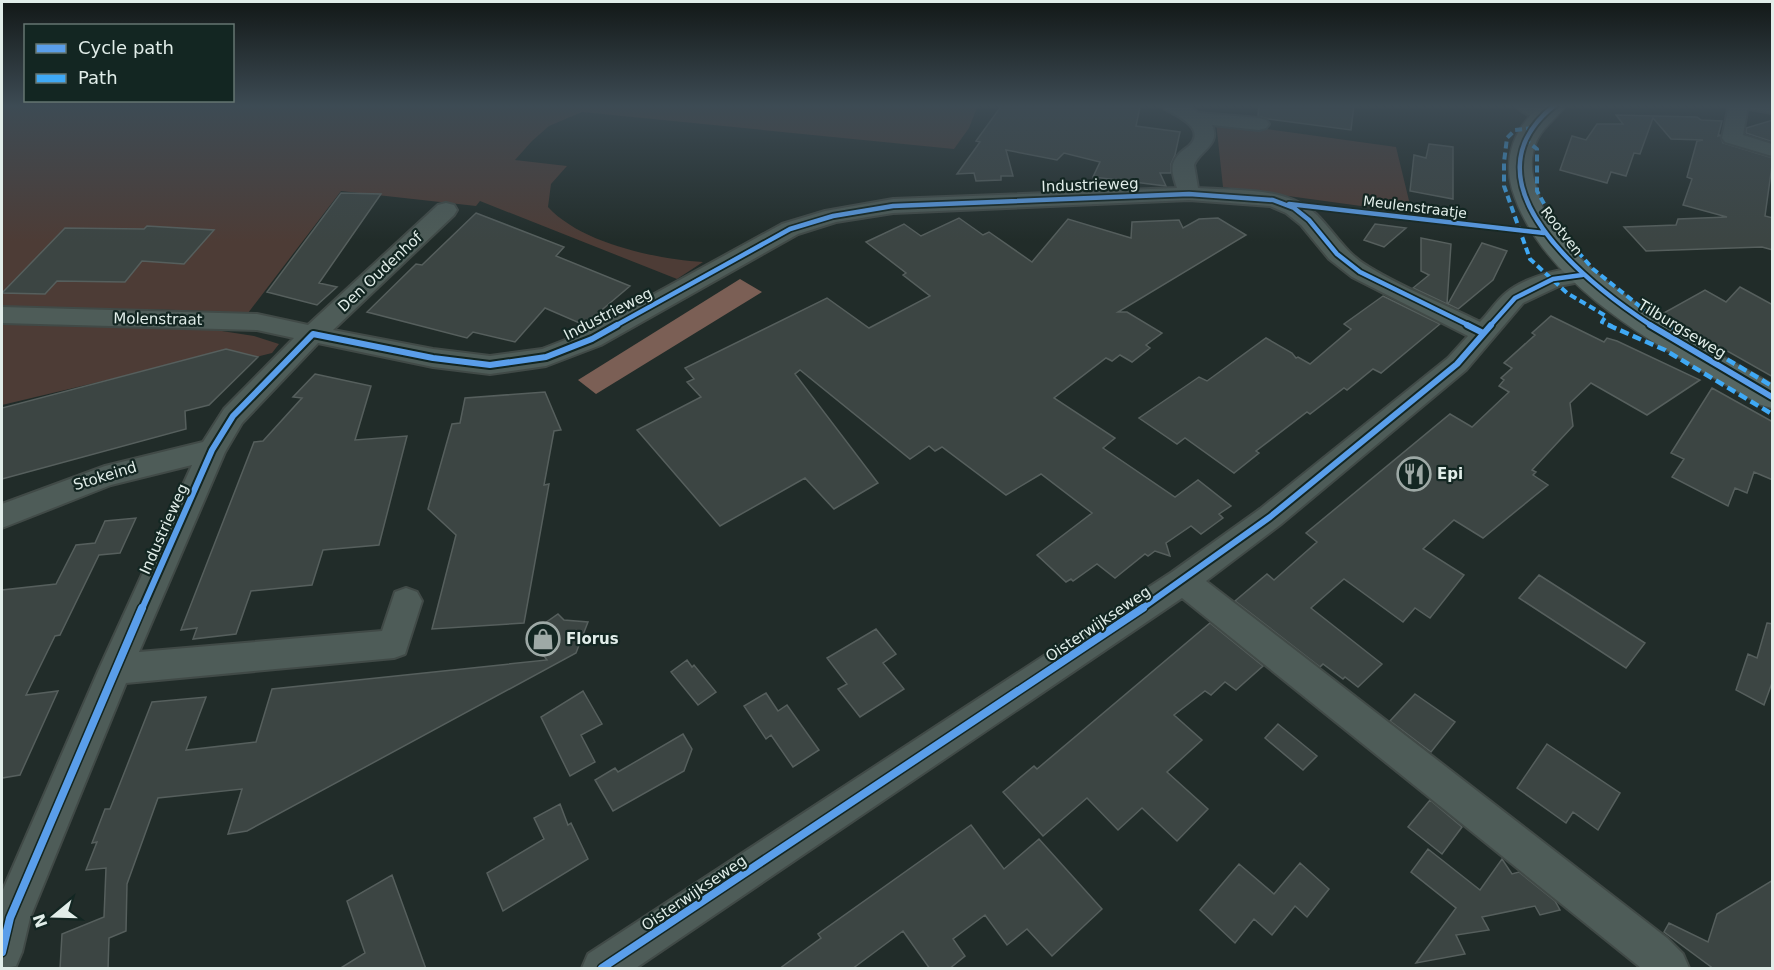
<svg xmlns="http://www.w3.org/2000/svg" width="1774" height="970" font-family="'DejaVu Sans',sans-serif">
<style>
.green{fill:#4d3c36}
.water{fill:#7b5f55}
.building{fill:#3c4543;stroke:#565f5d;stroke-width:1.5}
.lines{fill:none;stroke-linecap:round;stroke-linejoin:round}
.street-casing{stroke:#414a47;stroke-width:4}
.secondary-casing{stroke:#414a47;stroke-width:3}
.street{fill:#4e5c58;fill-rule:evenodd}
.secondary{fill:#566662;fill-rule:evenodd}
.quiet-far1{stroke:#3fa9f5;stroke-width:4;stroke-dasharray:7 4;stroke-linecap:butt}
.quiet{stroke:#3fa9f5;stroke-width:4.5;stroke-dasharray:9 4.5;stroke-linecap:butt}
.cycleway-far2-casing{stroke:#132622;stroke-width:8}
.cycleway-far1-casing{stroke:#132622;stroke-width:10}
.cycleway-casing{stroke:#132622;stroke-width:11}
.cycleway-far2{stroke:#5a9eea;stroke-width:4.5}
.cycleway-far1{stroke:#5a9eea;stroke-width:6}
.cycleway{stroke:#5a9eea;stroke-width:8}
.labels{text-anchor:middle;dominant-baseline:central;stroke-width:4.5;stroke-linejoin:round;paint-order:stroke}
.far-street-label{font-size:14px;fill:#e1ede9;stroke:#132622}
.street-label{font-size:15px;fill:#e1ede9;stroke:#132622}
.poi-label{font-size:15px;font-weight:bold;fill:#e1ede9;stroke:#132622;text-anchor:start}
</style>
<rect width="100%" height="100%" fill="#212c29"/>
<!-- green -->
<path class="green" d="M2,105H978L969,128L954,149L582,112L549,126L532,141L515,160L567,166L551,184L548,207C581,243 655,259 703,262L677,279L480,201L476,206L341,191L248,313C166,308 84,309 2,307Z
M1216,122L1396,147L1412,213L1223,187Z
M2,323L209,329L254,336L279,344L272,353L182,376L183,362L2,405Z"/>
<!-- water -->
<path class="water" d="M740,279L762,292L596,394L578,380Z"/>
<!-- building -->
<path class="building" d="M1002,105H1120L1140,107L1136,126L1180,132L1175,155L1171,164V173H1160L1166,186L1093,177L1100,162L1064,153L1057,160L1006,150L1013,176H1001V180L976,181L974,173L957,174L980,142L976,141Z
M1259,105H1354L1351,130L1268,119L1258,116Z
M1616,115L1697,117L1701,120L1722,121L1718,136L1720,135L1723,143L1773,158L1765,216L1773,218V250L1762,247L1646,251L1624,227L1676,225L1678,219L1727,217L1683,205L1692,179L1687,177L1697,141L1703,140L1671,139L1653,118L1640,154L1634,153L1626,176L1611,172L1607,183L1560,170L1572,136L1586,140L1597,124H1623Z
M1773,120V142L1746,133V128Z
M1429,144L1453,147V199L1410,191L1414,155L1426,158Z
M341,193L381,194L319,283L337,287L317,305L267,292Z
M476,213L564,247L556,256L630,286L584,325L545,308L515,342L473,332L467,338L367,312L416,264L422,265Z
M959,218L983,235L989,232L1032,262L1068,219L1131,238L1132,222L1179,220L1183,228L1199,219L1218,218L1246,235L1118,312H1127L1162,333L1146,345L1150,348L1132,362L1120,355L1112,361L1106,358L1054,398L1115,438L1103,448L1175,497L1198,480L1231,506L1219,514L1223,518L1201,534L1191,526L1166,543L1170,556L1155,551L1148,556L1145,554L1115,578L1097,564L1073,581L1071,579L1066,582L1037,555L1092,513L1041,474L1006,495L942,447L935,451L929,446L910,459L800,370L795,374L878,483L834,509L805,478L720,526L637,430L701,397L687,382L694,379L685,368L827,298L869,328L930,296L903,275L906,273L866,242L904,224L921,236Z
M1375,224L1406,228L1384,247L1364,240Z
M147,226L214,230L184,264L142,261L125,282L57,281L45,294L2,293L65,228L144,229Z
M1421,238L1451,244L1447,304L1413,288L1429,275L1421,271Z
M1482,243L1507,251L1493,280L1458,309L1448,304Z
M1740,287L1773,305V377L1662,314L1705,290L1726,302Z
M1383,296L1440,324L1381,373L1373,369L1347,390L1344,388L1310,414L1307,412L1256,451L1259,453L1234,473L1185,438L1177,444L1139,418L1199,377L1207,381L1266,338L1292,353L1296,358L1298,357L1310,364L1351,329L1344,324Z
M1551,316L1604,342L1607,338L1617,341L1700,380L1647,415L1591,383L1570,403L1573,426L1532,470L1536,472L1533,475L1548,485L1483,538L1454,520L1423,549L1464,575L1430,618L1415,608L1403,622L1344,579L1311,608L1382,664L1358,687L1345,677L1343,679L1323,664L1320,667L1235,601L1267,574L1274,580L1317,542L1306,533L1450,414L1472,427L1509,392L1499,386L1504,380L1501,378L1512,368L1504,363L1535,335L1532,333Z
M226,349L258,357L209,405L185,411L186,429L2,479V408Z
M315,374L371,386L355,440L407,436L379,545L323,550L312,585L251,591L236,634L193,639L197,628L181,630L254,442L263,441L302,398L293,397Z
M1712,388L1773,422V480L1754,472L1747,493L1735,488L1728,506L1672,477L1684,459L1671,453Z
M545,392L561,430L554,431L544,485L549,484L524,623L432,629L456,535L428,509L452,424L460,423L465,398Z
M136,518L120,553L99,555L60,635L55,636L26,695L58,691L20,775L2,778V590L56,584L76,545L95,543L105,521Z
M1539,575L1645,643L1626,668L1519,598Z
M558,614L564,620L588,622L576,653L247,831L228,834L242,789L158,798L127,884L126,931L109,938L108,969H60L62,934L104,917L106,868L86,870L97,842L92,843L105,809H110L152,702L206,697L186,750L256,742L272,689L547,660L528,635Z
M1210,623L1263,666L1236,690L1225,682L1211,695L1205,691L1174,715L1202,740L1167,772L1208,809L1177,841L1142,808L1118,830L1087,798L1043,836L1003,792L1034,766L1037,769Z
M1767,623L1773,624V680L1764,705L1736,690L1748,654L1757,658Z
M876,629L896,654L883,663L904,689L860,717L838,689L847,684L827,658Z
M687,660L692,667L694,665L716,692L698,705L671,672Z
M583,691L602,724L581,735L595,762L570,776L541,717Z
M766,693L778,711L787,705L819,750L793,767L771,735L766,739L744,706Z
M1415,694L1455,722L1431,752L1390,721Z
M1278,724L1317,756L1303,770L1265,738Z
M683,734L692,749L684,771L613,811L595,780L615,768L618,772Z
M1547,744L1620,793L1598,830L1573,812L1566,823L1517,788Z
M1430,800L1462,827L1442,854L1408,827Z
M560,804L568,825L571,823L588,859L503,911L487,873L544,839L534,818Z
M971,825L1004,869L1039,839L1102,909L1052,956L1027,929L1007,945L985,915L953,939L965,956L949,969H930L903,931L852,969H779L821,938L818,934Z
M1428,849L1480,890L1502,859L1512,874L1519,872L1555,901L1560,910L1540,915L1535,906L1482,917L1489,930L1456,935L1465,954L1416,963L1456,908L1411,872Z
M1300,863L1329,889L1307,917L1295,906L1272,935L1254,919L1235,943L1200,910L1239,864L1274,894Z
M392,875L426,969H339L365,953L347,901Z
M1773,880V969H1714L1664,932L1669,923L1708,942L1717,914Z"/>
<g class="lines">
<!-- street casing -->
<g class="street-casing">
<path id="street" d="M1163,105H1186L1199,113L1259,118L1266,120L1269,124L1266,128L1259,130L1212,125C1221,145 1200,150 1194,165L1198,188C1237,191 1286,186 1317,215C1335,233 1346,254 1369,267C1403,288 1444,304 1480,322C1489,313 1496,301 1506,293C1524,278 1567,264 1590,270L1594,275L1590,280L1559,286L1523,303L1466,370L1280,525L1206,581L1667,938L1683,954L1689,968H1641L1182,598L636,968H582L588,954L1172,572L1260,509L1448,358L1468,336L1352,277L1329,259L1301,225L1286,213L1270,206L1189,200L893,213L836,222L798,234L601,345L546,366L490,374L433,367L318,343L242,423L225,452L139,652L382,631L395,592L406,588L417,592L422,601L405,654L394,658L126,683L30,918L22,952L16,966L2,968V892L99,669L192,465L111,485L2,528V504L105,466L203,442L224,409L294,338L257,330L2,323V307L257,314L308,325L438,205L446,203L454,205L457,210L454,215L333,330L433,349L490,356L542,349L583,333L782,224L825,211L893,199L1177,188C1175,181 1171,172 1173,164C1176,155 1182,151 1189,146C1207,129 1178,116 1165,109Z
M1515,105H1539L1552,114L1549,118C1537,121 1523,114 1515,105Z
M1729,105H1772V113L1750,109L1748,105L1743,135L1772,144V156L1725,142L1722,138Z"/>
</g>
<!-- secondary casing -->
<g class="secondary-casing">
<path id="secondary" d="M1541,105H1566C1554,123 1538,128 1533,153C1530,166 1533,177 1537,189C1539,196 1541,204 1544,211C1580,283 1703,345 1772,384V408L1761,405C1675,354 1543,292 1512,189C1503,156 1515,127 1541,105Z"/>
</g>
<!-- street -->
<use href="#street" class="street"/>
<!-- secondary -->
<use href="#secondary" class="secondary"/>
<!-- quiet-far1 -->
<path class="quiet-far1" d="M1533,128L1515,130L1507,138L1504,162V186L1530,259L1567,293L1606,316L1602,322L1612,326
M1524,139L1537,149V191L1558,229L1593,269L1647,312L1671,326"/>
<!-- quiet -->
<path class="quiet" d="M1608,325L1665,350L1772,414
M1669,325L1772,386"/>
<!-- cycleway-far2 casing -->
<g class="cycleway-far2-casing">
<path id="cycleway-far2" d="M1555,105C1457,182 1588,284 1652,326
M1289,204L1544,233
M615,326L790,229L833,216L893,206L1189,194L1273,200L1294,208L1309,220L1337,254L1360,272L1470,326
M1490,326L1515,298L1553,279L1582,275"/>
</g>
<!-- cycleway-far1 casing -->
<g class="cycleway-far1-casing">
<path id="cycleway-far1" d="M1467,325L1483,333
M1650,325L1772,397
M142,609L212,450L233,416L313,334L433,358L490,365L546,357L592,339L617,325
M1141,609L1270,517L1457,364L1491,325"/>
</g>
<!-- cycleway casing -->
<g class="cycleway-casing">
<path id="cycleway" d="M2,952L10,918L142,608
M602,968L1143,608"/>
</g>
<!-- cycleway-far2 -->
<use href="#cycleway-far2" class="cycleway-far2"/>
<!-- cycleway-far1 -->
<use href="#cycleway-far1" class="cycleway-far1"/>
<!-- cycleway -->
<use href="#cycleway" class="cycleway"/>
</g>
<!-- sky -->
<linearGradient id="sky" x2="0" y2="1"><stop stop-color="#121817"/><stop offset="0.44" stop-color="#3d4b54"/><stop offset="1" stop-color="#3d4b54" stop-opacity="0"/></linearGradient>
<rect width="1774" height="241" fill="url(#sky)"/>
<!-- icons -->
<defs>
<g id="restaurant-ring" transform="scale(1.725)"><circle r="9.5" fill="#132622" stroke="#9ea9a6" stroke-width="1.5"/><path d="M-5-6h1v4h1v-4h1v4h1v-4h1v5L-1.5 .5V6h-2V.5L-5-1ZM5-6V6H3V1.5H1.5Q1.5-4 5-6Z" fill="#9ea9a6"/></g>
<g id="shop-ring" transform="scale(1.725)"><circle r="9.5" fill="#132622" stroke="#9ea9a6" stroke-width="1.5"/><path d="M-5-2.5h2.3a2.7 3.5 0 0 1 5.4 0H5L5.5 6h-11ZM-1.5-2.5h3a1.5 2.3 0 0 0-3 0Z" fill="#9ea9a6"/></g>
</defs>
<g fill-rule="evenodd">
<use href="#restaurant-ring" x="1414" y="474"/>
<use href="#shop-ring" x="543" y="639"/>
</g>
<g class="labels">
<!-- far-street labels -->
<g class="far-street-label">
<text transform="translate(1415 207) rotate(7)">Meulenstraatje</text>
<text transform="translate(1562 231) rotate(52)">Rootven</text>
</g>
<!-- street labels -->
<g class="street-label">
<text transform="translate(1090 185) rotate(-2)">Industrieweg</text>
<text transform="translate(380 272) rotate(-43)">Den Oudenhof</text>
<text transform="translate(608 314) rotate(-27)">Industrieweg</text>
<text transform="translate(158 319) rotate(1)">Molenstraat</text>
<text transform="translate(1682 329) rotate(31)">Tilburgseweg</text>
<text transform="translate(105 476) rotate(-17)">Stokeind</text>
<text transform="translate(164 529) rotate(-66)">Industrieweg</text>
<text transform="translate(1098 624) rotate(-34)">Oisterwijkseweg</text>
<text transform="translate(694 893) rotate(-34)">Oisterwijkseweg</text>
</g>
<!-- poi labels -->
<g class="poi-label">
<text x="1437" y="474">Epi</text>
<text x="566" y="639">Florus</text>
</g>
</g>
<!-- border -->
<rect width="1774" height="970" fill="none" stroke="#e1ede9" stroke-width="6"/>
<!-- legend -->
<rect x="24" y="24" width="210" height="78" fill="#132622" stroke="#657672" stroke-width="1.5"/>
<rect x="36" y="44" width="30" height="9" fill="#5a9eea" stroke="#657672" stroke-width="1.5"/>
<text x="78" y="54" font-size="18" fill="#e1ede9">Cycle path</text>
<rect x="36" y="74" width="30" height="9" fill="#3fa9f5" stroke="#657672" stroke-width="1.5"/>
<text x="78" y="84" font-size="18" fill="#e1ede9">Path</text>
<!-- north arrow -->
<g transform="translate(54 916) rotate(251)" stroke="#132622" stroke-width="4.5" paint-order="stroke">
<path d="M0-4.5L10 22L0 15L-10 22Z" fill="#e1ede9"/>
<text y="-9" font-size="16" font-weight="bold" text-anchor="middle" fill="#e1ede9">N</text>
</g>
</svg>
